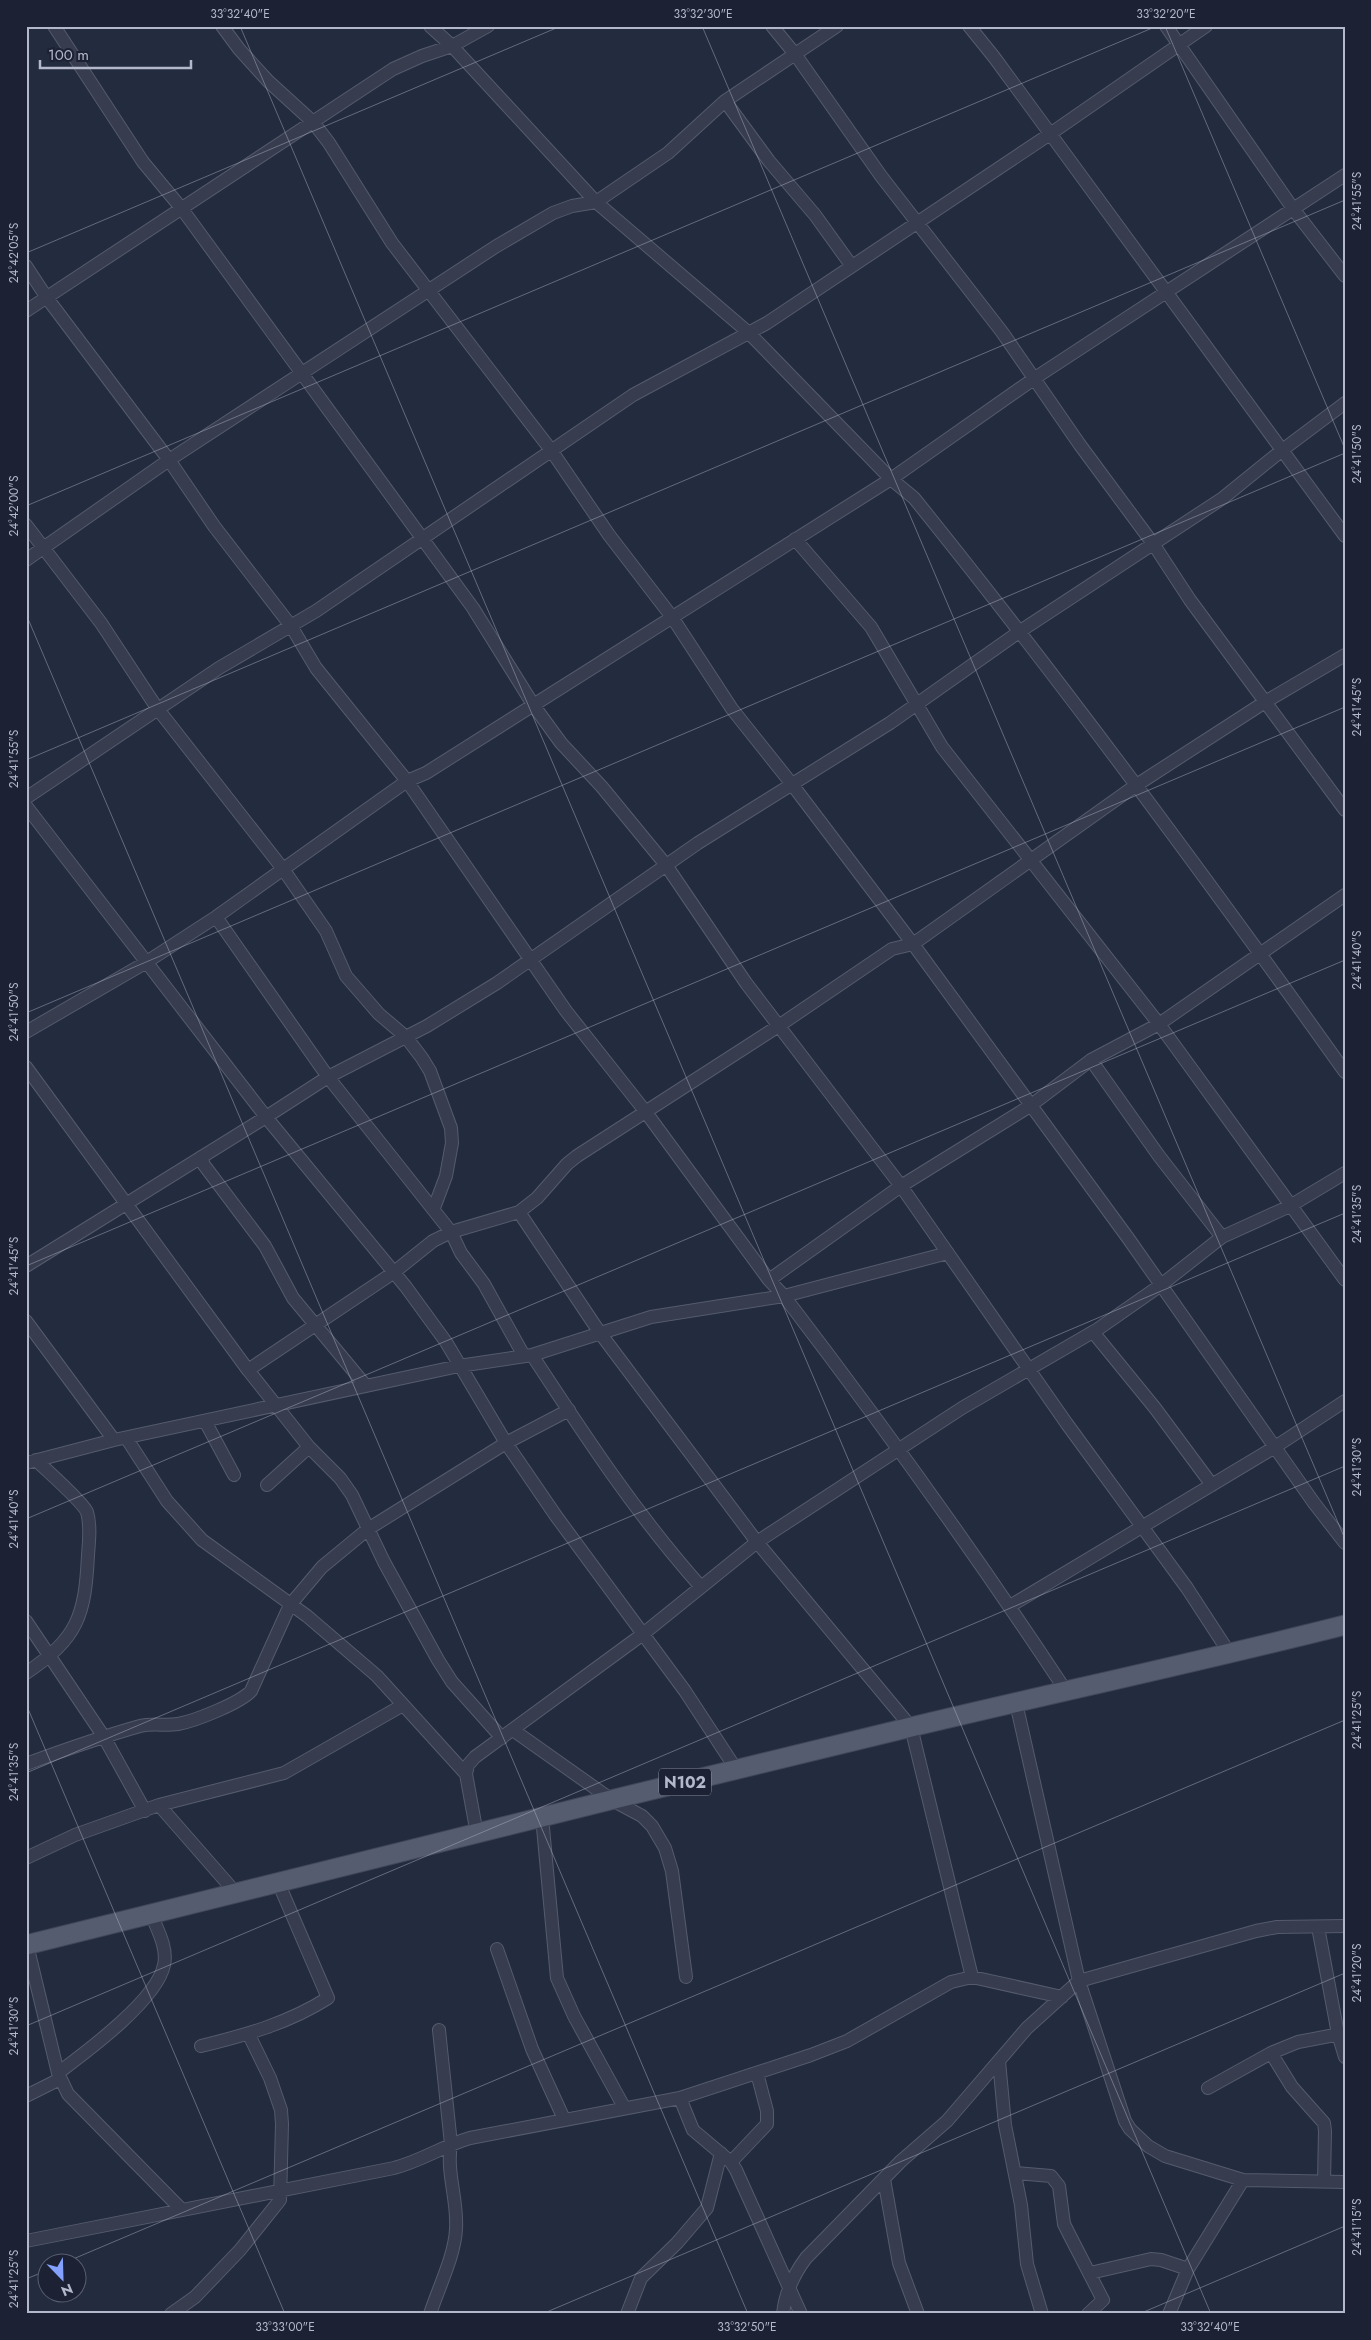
<svg xmlns="http://www.w3.org/2000/svg" width="1371" height="2340" font-family="Jost,sans-serif">
<style>
.lines{fill:none;stroke-linecap:round;stroke-linejoin:round}
.street-casing{stroke:#555b6d;stroke-width:14}
.primary-casing{stroke:#404658;stroke-width:21}
.street{stroke:#373d4f;stroke-width:12}
.primary{stroke:#555c6f;stroke-width:19}
.ticks{fill:none;stroke:#b3b8ca;stroke-width:1;stroke-opacity:0.45}
.labels{text-anchor:middle;dominant-baseline:central;stroke-width:5;stroke-linejoin:round;paint-order:stroke}
.shield{fill:#1c2234;stroke:#868b9d;stroke-width:1}
.shield-label{font-size:16px;font-weight:bold;fill:#b3b8ca}
.neatline{fill:none;stroke:#b3b8ca;stroke-width:2}
.ticks-label{font-size:12px;text-anchor:middle;fill:#b3b8ca}
</style>
<rect width="100%" height="100%" fill="#232b3f"/>
<g class="lines">
<!-- street casing -->
<g class="street-casing">
<path id="street" d="M54,26L143,162L182,209L473,608L534,706L561,743L602,787L666,865L746,983L901,1186L1067,1424L1187,1588L1230,1654
M222,26L239,49L268,81L313,122L329,143L392,243L551,450L609,535L672,617L732,709L791,783L913,944L1128,1238L1314,1503L1345,1543
M430,26L452,46L596,202L749,333L891,479L914,498C1064,684 1206,877 1345,1072
M772,26L795,54L881,176L1002,332L1080,445L1154,545L1190,600L1345,810
M969,26L994,57L1345,536
M1166,26L1294,210L1345,276
M725,101L769,161L815,215L851,265
M26,266L47,298L169,460L214,526L291,626L316,668L407,781L566,1011L645,1111L769,1280L784,1296C882,1424 977,1556 1066,1691
M26,311L393,69L422,56L452,46L488,26
M26,525L101,623L157,708L283,869L326,931L346,976L379,1014L406,1037L422,1058L430,1071L451,1128L452,1143L446,1176L434,1208
M795,539L871,627L942,747L1159,1024L1345,1280
M26,560L169,460L495,247L553,213L572,206L596,202L668,153L725,101L837,26
M26,798L219,668L316,611L633,395L767,323L1050,134L1206,26
M26,806L266,1117L406,1287L446,1342L506,1443L556,1516L685,1691L736,1769
M216,917L328,1077L451,1232L461,1253L484,1284L524,1356
M26,1032L145,963L216,917L407,781L426,773L891,479L1035,378L1345,175
M1091,1060L1159,1156L1222,1237
M26,1067L248,1370L309,1447L340,1478L352,1495L384,1562L438,1660L452,1682L502,1738
M201,1157L204,1165L265,1246L293,1298L366,1386
M519,1212L600,1333L757,1542L911,1727L972,1977
M26,1266L266,1117L328,1077L427,1026L497,983L698,843L890,723L1019,632L1223,498L1281,451L1345,403
M769,1280L901,1186L1030,1106L1091,1060L1159,1024L1345,895
M26,1321L114,1440
M1093,1332L1155,1408L1212,1485
M532,1355C585,1436 636,1514 701,1587
M248,1370L393,1273L433,1241L451,1232L519,1212L537,1198L567,1164L577,1156L780,1025L892,949L913,944L1135,786L1265,702L1345,655
M205,1421L234,1475
M127,1439L167,1501L202,1540L307,1616L377,1676L466,1774
M26,1463L114,1440L459,1366L532,1355L651,1317L784,1296L948,1253
M267,1485L309,1447
M1010,1606L1275,1447L1345,1401
M26,1621L104,1737L145,1811
M26,1673C78,1638 85,1616 88,1555C89,1542 91,1525 87,1512C82,1501 46,1470 36,1460
M1016,1703L1079,1981L1125,2121L1130,2129L1148,2146L1165,2156L1243,2180L1345,2182
M513,1730L612,1800L642,1816L652,1826L665,1848L672,1871L686,1977
M26,1764C64,1750 101,1737 140,1726C152,1723 165,1726 178,1724C195,1721 240,1703 251,1691L290,1605L322,1567L368,1529L506,1443L569,1410
M159,1805L235,1892
M542,1817L557,1978L574,2016L624,2107
M477,1834L466,1774L468,1765L475,1757L643,1634L757,1542L962,1408L1098,1329L1161,1285L1222,1237L1290,1206L1345,1173
M26,1858L75,1835L159,1805L284,1773L403,1705
M1318,1927L1338,2034L1345,2057
M27,1945L58,2073L68,2094L182,2210
M497,1949L532,2049L564,2119
M201,2046C246,2035 289,2023 328,1998L278,1882
M1271,2053L1292,2087L1324,2123L1325,2131L1324,2182
M999,2061L1005,2125L1021,2205L1027,2264L1042,2314
M58,2073C86,2052 157,2000 164,1965C168,1948 157,1929 151,1914
M1208,2088L1271,2053L1298,2042L1345,2033
M26,2096L60,2079
M680,2098L693,2130L731,2162L736,2170L801,2314
M731,2162L767,2124V2111L757,2073
M1015,2173L1051,2176L1059,2186L1064,2224L1069,2234L1103,2300L1088,2314
M884,2179L899,2263L918,2314
M26,2241L394,2168C421,2161 443,2146 470,2138L680,2098L811,2055L847,2041L951,1982L972,1977L1062,1997
M1090,2273L1151,2259L1161,2260L1188,2269
M171,2314L195,2297L240,2250L280,2200L282,2124L281,2110L270,2078L249,2035
M430,2314C438,2289 455,2255 456,2229C458,2200 446,2173 451,2144L439,2030
M627,2314L641,2278L677,2243L707,2208L721,2153
M783,2314C785,2294 794,2274 806,2258L901,2161L947,2121L1027,2028L1079,1981L1256,1931L1277,1927L1345,1926
M1169,2314L1188,2269L1243,2180"/>
</g>
<!-- primary casing -->
<g class="primary-casing">
<path id="primary" d="M26,1945C319,1871 613,1799 907,1728C1053,1693 1199,1662 1345,1625"/>
</g>
<!-- street -->
<use href="#street" class="street"/>
<!-- primary -->
<use href="#primary" class="primary"/>
</g>
<!-- ticks -->
<path class="ticks" d="M240,26L1211,2314M702,26L1345,1539M1165,26L1345,449M26,253L561,26M26,506L1157,26M26,614L748,2314M26,760L1345,200M26,1013L1345,453M26,1266L1345,707M26,1519L1345,960M26,1704L285,2314M26,1773L1345,1213M26,2026L1345,1466M66,2262L1345,1720M26,2279L48,2270M542,2314L1345,1973M1139,2314L1345,2226"/>
<g class="labels">
<!-- shield labels -->
<rect class="shield" x="659" y="1768.5" width="52" height="27" rx="4"/>
<g class="shield-label">
<text x="685" y="1782">N102</text>
</g>
</g>
<!-- border -->
<rect width="1371" height="2340" fill="none" stroke="#1c2234" stroke-width="55"/>
<!-- north arrow -->
<g transform="translate(62 2278) rotate(157)"><circle r="24" fill="#1c2234" stroke="#585e70"/>
<path d="M0-4L9 19L0 12L-9 19Z" fill="#85a1fe"/>
<text y="-8" font-size="14" font-weight="bold" text-anchor="middle" fill="#b3b8ca">N</text>
</g>
<!-- scale -->
<path d="M40 60v8h151v-8" fill="none" stroke="#b3b8ca" stroke-width="2.5"/>
<text x="48" y="60" font-size="15" fill="#b3b8ca" stroke="#1c2234" stroke-width="4" paint-order="stroke">100 m</text>
<rect x="28" y="28" width="1316" height="2284" class="neatline"/>
<g class="ticks-label">
<text x="240" y="18">33°32'40"E</text>
<text x="703" y="18">33°32'30"E</text>
<text x="1166" y="18">33°32'20"E</text>
<text transform="translate(1357 201) rotate(-90)" y="4">24°41'55"S</text>
<text transform="translate(14 253) rotate(-90)" y="4">24°42'05"S</text>
<text transform="translate(1357 454) rotate(-90)" y="4">24°41'50"S</text>
<text transform="translate(14 506) rotate(-90)" y="4">24°42'00"S</text>
<text transform="translate(1357 707) rotate(-90)" y="4">24°41'45"S</text>
<text transform="translate(14 759) rotate(-90)" y="4">24°41'55"S</text>
<text transform="translate(1357 960) rotate(-90)" y="4">24°41'40"S</text>
<text transform="translate(14 1012) rotate(-90)" y="4">24°41'50"S</text>
<text transform="translate(1357 1214) rotate(-90)" y="4">24°41'35"S</text>
<text transform="translate(14 1266) rotate(-90)" y="4">24°41'45"S</text>
<text transform="translate(1357 1467) rotate(-90)" y="4">24°41'30"S</text>
<text transform="translate(14 1519) rotate(-90)" y="4">24°41'40"S</text>
<text transform="translate(1357 1720) rotate(-90)" y="4">24°41'25"S</text>
<text transform="translate(14 1772) rotate(-90)" y="4">24°41'35"S</text>
<text transform="translate(1357 1973) rotate(-90)" y="4">24°41'20"S</text>
<text transform="translate(14 2026) rotate(-90)" y="4">24°41'30"S</text>
<text transform="translate(1357 2227) rotate(-90)" y="4">24°41'15"S</text>
<text transform="translate(14 2279) rotate(-90)" y="4">24°41'25"S</text>
<text x="285" y="2331">33°33'00"E</text>
<text x="747" y="2331">33°32'50"E</text>
<text x="1210" y="2331">33°32'40"E</text>
</g>
</svg>
